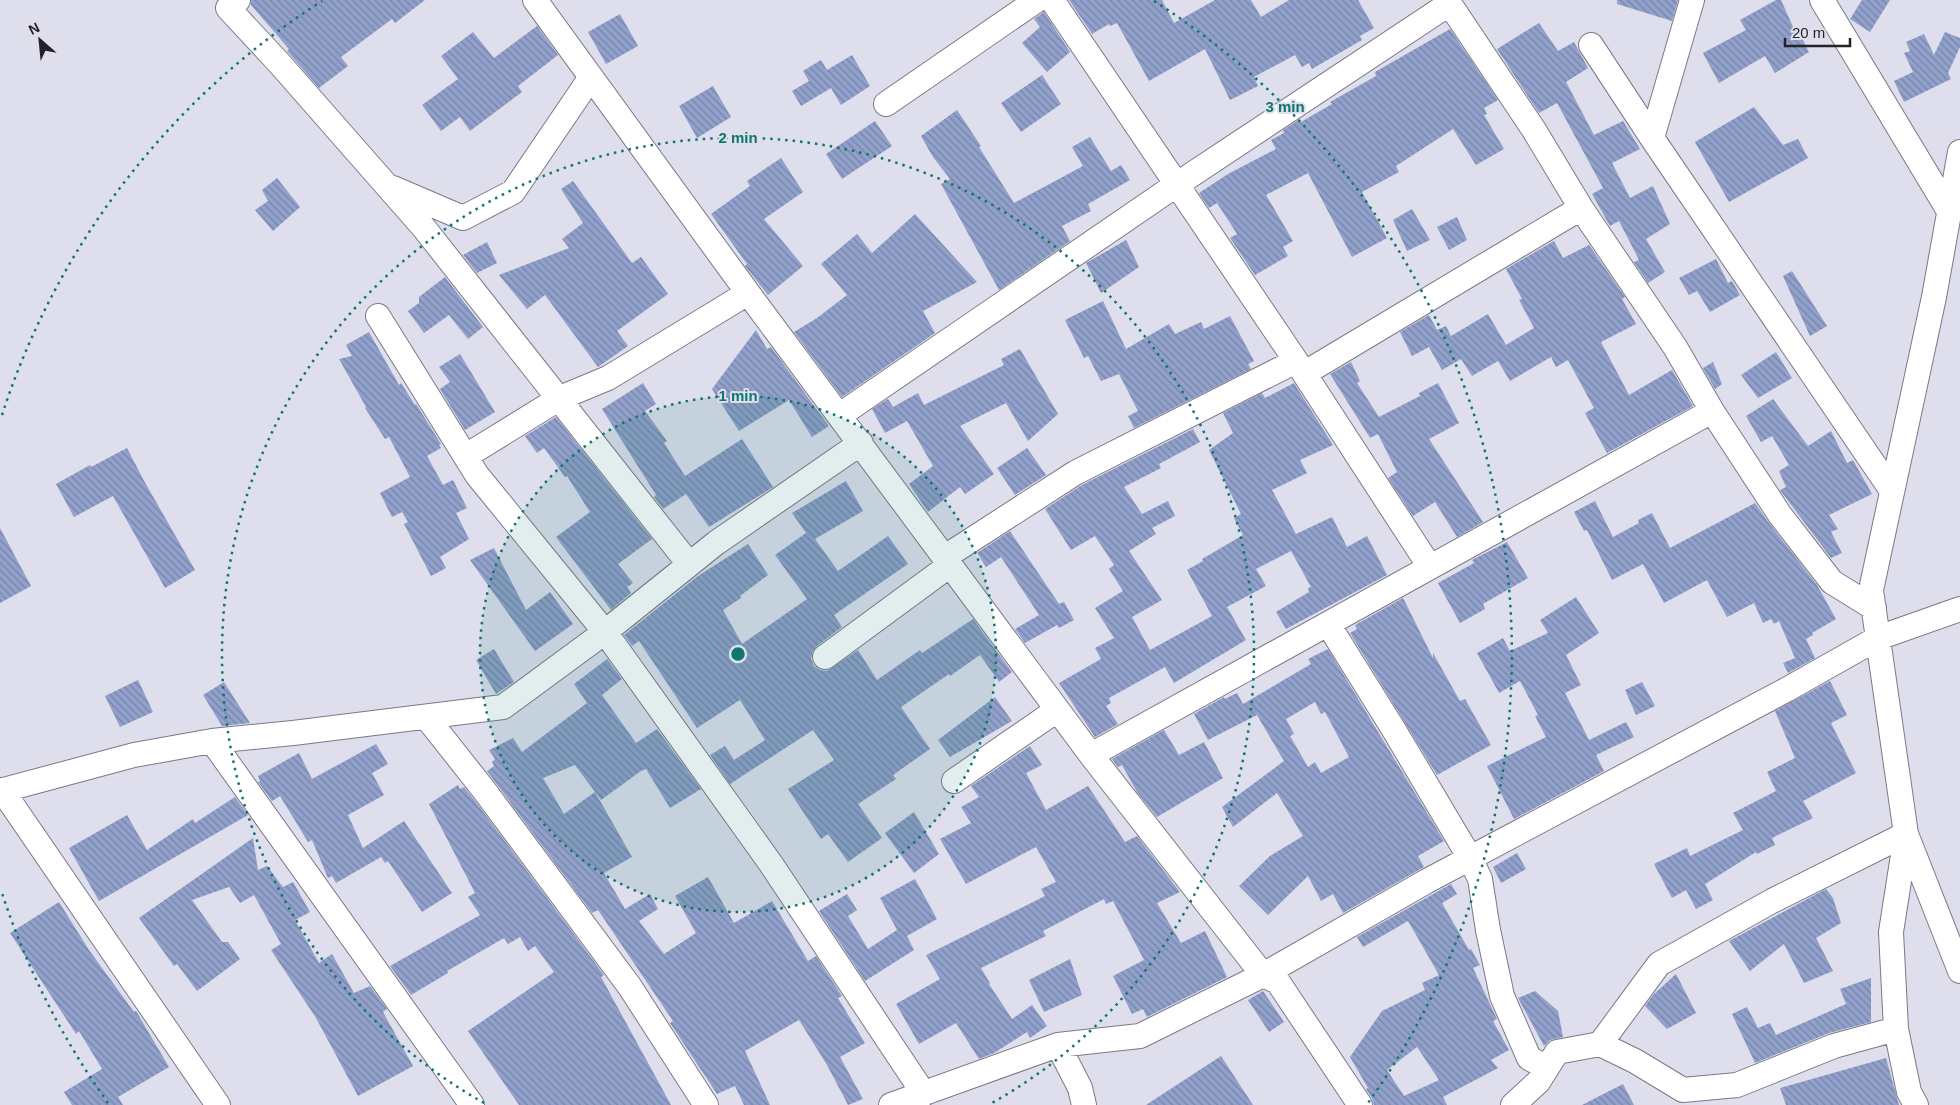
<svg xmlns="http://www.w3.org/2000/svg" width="1960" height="1105" font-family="Arial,sans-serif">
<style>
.building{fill:url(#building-back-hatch);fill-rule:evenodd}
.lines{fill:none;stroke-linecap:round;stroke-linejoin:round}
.minor-casing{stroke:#7b7986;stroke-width:26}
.minor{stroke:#fff;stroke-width:24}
.ring{fill:none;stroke:#0f766e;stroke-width:2.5;stroke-dasharray:2.5 5}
.centre{fill:#0f766e;stroke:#dfdeed;stroke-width:2.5}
.ring-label{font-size:15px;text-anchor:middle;font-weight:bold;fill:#0f766e;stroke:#dfdeed;stroke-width:4;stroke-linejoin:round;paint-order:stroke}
</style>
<defs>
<pattern id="building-back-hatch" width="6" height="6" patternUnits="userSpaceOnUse" patternTransform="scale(1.25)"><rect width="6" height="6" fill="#91a1cb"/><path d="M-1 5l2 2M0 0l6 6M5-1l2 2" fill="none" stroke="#7683a5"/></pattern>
</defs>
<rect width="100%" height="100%" fill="#dfdeed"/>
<!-- building -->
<path class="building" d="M251,0H425L395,23L392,19L341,57L348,66L319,88L287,51L289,49L251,5Z
M1069,0H1162L1174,23L1215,0H1251L1261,17L1289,0H1358L1374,28L1360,36L1362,40L1312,69L1309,63L1302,67L1295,55L1254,77L1258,86L1230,100L1205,49L1149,81L1117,23L1110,26L1109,24L1092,34Z
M1617,0H1678L1672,21L1617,4Z
M1776,0H1781L1794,29L1796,27L1809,52L1775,73L1765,56L1719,83L1703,53L1746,30L1740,20Z
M1862,0H1890L1870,32L1850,19Z
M1044,12L1070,52L1047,72L1022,43L1040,27L1034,19Z
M620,14L638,46L606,64L588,32Z
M1539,23L1558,51L1574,42L1588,68L1566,82L1594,135L1623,121L1640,149L1612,163L1630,198L1653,186L1670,224L1646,239L1665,272L1648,283L1634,262L1639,260L1619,221L1610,226L1592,194L1603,188L1557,103L1539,113L1497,49Z
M537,26L558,55L518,86L522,92L470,131L460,117L441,131L422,105L458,79L441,56L473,32L494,58Z
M1450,29L1498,100L1484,108L1487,114L1484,115L1504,149L1476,165L1453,129L1396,166L1399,172L1362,192L1387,238L1352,257L1308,173L1266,195L1293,241L1283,247L1288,256L1255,275L1230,238L1237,234L1217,203L1209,208L1199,193L1228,174L1276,149L1271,140L1284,133L1283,130L1297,121L1300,120L1301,122L1332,104L1330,102L1376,76L1375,72Z
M1945,32L1960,38V47L1948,73L1951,79L1904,102L1894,81L1913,72L1904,53L1910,51L1906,42L1924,34L1934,55Z
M852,55L870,86L841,105L831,88L801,106L792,91L809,81L803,71L821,60L827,70Z
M1042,75L1061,104L1021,132L1001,103Z
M713,86L731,117L697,138L679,106Z
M1754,107L1783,145L1798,139L1808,158L1729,202L1695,142Z
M957,110L981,146L979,147L1014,203L1083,166L1072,147L1090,137L1111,171L1121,165L1130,180L1088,204L1091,211L1062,226L1070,241L999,290L941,184L950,179L933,157L921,136Z
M875,121L892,146L842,179L826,154Z
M781,158L803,192L764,219L803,266L768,295L745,266L747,264L711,214L750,186L747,181Z
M277,178L300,207L273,231L255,210L268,201L262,190Z
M573,181L632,263L641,257L668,294L617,331L628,346L598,367L545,295L527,309L499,275L569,248L562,239L583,223L561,189Z
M1412,209L1430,240L1407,251L1393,220Z
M915,214L977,282L923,311L935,333L842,397L794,332L817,318L847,295L821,264L857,234L872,253Z
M1457,217L1467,240L1449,250L1437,227Z
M1126,240L1139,267L1101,293L1086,263Z
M1554,241L1563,258L1589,245L1625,297L1622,299L1636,324L1601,342L1629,395L1672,370L1693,406L1607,453L1585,413L1594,408L1568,360L1556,367L1551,357L1510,381L1498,361L1472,376L1461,359L1442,370L1429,347L1412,356L1400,332L1429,315L1437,330L1446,326L1451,336L1488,314L1506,345L1534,328L1519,300L1522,299L1506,269Z
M487,242L497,263L477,273L463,255Z
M1716,259L1728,283L1732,281L1740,295L1710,312L1697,291L1689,295L1679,278Z
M1792,271L1827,326L1810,336L1783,276Z
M445,277L483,327L468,339L449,315L424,333L408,311L419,303V297Z
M1103,301L1126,349L1169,324L1175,334L1201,322L1204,329L1230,316L1254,361L1248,364L1251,369L1134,428L1128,416L1138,411L1119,374L1101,381L1088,356L1084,358L1065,320Z
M756,330L767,349L771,347L829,426L812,437L789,400L739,431L712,389Z
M369,332L399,385L401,383L415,405L416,404L441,444L439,445L441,448L427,456L443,485L453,480L467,508L456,513L469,539L440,557L446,568L431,576L404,524L408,522L402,512L392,517L380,493L410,477L389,437L385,439L365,408L366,407L339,359L352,356L346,345Z
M1020,349L1058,414L1028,441L1006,403L960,426L994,474L965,494L960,487L928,512L909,484L933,466L907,421L885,433L872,409L888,399L893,407L918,393L924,405L1004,365L1001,359Z
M1776,352L1792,378L1758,398L1741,375Z
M460,354L495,412L465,430L440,389L450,382L439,367Z
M1351,362L1360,381L1357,383L1379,417L1420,396L1419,393L1438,383L1459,423L1429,439L1483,522L1457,537L1435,502L1413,516L1388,478L1397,472L1378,434L1370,438L1330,374Z
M1713,362L1722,384L1715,389L1703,368Z
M643,383L656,404L645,411L667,441L664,443L685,476L742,439L773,487L709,527L686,494L663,509L654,497L656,495L602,409Z
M1294,383L1333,445L1300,460L1307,473L1272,490L1296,534L1332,517L1347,547L1367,536L1387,575L1286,629L1276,612L1309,592L1308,588L1311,587L1291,551L1256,569L1266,586L1227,607L1246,640L1174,683L1165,667L1109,698L1111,703L1106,706L1118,724L1095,737L1059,683L1101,659L1095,648L1114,638L1095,608L1123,591L1109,569L1114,565L1095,536L1071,550L1045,509L1082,485L1193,429L1200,442L1159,464L1161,468L1124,487L1142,514L1168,501L1175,516L1152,528L1156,534L1129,551L1162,600L1132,617L1150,650L1212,616L1187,570L1203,561L1202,559L1243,535L1234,518L1241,514L1209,450L1233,433L1223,413L1262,393L1265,398Z
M1773,399L1808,446L1831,431L1847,463L1853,460L1872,494L1829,515L1838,529L1831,532L1842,553L1831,558L1780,490L1786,487L1779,471L1789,465L1772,436L1761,442L1746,416Z
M556,417L652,539L618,564L633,583L627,587L631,593L611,610L556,537L590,512L567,476L565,477L544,448L537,453L525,436Z
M127,448L143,479L195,570L165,588L113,496L74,517L56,484L90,465L91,467Z
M1027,448L1046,475L1015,495L997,468Z
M846,481L863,511L815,539L838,571L888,536L908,564L834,615L842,627L817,646L813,651L811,659L814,666L820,670L827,671L858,650L877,680L920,650L922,653L973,619L1012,672L999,682L980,655L950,676L949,674L901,707L930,749L893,775L896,779L858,804L882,838L848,862L828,834L821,839L788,789L834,760L813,730L730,784L710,755L725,746L734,760L765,740L740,700L697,728L639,641L632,646L624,635L698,576L748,544L768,575L740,596L741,598L723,610L742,644L807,599L775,555L806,533L792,513Z
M1595,501L1613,537L1639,523L1638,520L1652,513L1670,548L1755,503L1769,523L1817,585L1836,619L1812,633L1813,635L1806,639L1815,658L1788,673L1783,663L1795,658L1779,621L1774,624L1771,619L1763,623L1754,603L1727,617L1707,580L1664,603L1643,564L1612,580L1587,530L1584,531L1574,512Z
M0,528L31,586L0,603Z
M1010,531L1059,604L1064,602L1074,620L1059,628L1057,625L1025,643L1015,629L1039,615L1001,557L986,567L977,553Z
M1507,542L1528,578L1483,604L1485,609L1460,623L1438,583L1474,563L1472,560Z
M494,548L526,610L550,592L573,624L535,651L470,560Z
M1576,597L1599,633L1566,655L1581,685L1565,693L1589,740L1626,722L1634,737L1596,755L1604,771L1514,819L1487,766L1546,737L1535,716L1538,715L1520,681L1499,693L1477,653L1503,638L1510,651L1548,633L1540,620Z
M1403,598L1433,658V653L1460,701L1465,699L1491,745L1437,775L1350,633L1357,629L1355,625Z
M494,649L514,682L496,694L476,660Z
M1328,649L1444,841L1418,856L1424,867L1343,913L1333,894L1321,901L1308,876L1268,915L1239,886L1270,856L1303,836L1277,793L1233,827L1222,807L1284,761L1257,715L1208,740L1194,714L1224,697L1225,699L1237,693L1243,704L1311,664L1308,659ZM1315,702L1321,714L1325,712L1349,757L1321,773L1315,762L1308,767L1290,736L1294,734L1286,719Z
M607,659L622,679L602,695L636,743L657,729L701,789L670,808L646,769L641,771L601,800L575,765L543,778L564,814L595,792L632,857L604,873L625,909L650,894L658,909L639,921L664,954L696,933L675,896L708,877L734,923L772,901L808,961L816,956L842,996L838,998L865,1043L840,1057L863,1099L848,1105L827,1065L799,1020L745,1051L770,1105H744L735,1086L717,1094L670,1023L673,1021L598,910L592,913L487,771L494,766L492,762L495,759L489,750L513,738L522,752L587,703L574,684Z
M138,680L153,712L120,727L105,696Z
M1830,681L1847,715L1831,723L1856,773L1803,801L1813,818L1772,838L1775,845L1757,854L1756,852L1705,884L1713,900L1696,909L1686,890L1672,898L1654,864L1687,848L1690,856L1743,830L1733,813L1776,791L1767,772L1795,758L1775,711Z
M224,682L250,723L222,726L203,695Z
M1642,682L1655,706L1636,715L1625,690Z
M995,697L1012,721L950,757L938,740Z
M1164,730L1179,755L1204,742L1223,778L1157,817L1137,792L1122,765L1118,767L1112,759Z
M376,744L388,764L372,773L384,795L348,815L363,848L404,821L452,893L422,912L388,861L385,863L381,857L336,883L332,876L328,878L312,840L308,842L280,796L272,801L258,782L260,781L258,776L299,753L312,779Z
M1030,746L1042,765L1026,773L1046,810L1088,786L1125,842L1137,836L1180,892L1157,903L1181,943L1205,931L1227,977L1147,1017L1143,1009L1132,1014L1113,976L1144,960L1113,901L1106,904L1104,899L1043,931L1046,936L981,968L990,983L989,984L1012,1019L1032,1005L1047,1026L1030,1038L1027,1032L994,1053L979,1059L956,1023L919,1044L896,1004L940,979L926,955L1045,896L1041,889L1056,882L1036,847L966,884L940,839L971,823L961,807L979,797L971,786Z
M458,785L460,789L464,787L473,798L604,975L601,977L671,1105H519L468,1031L554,972L535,946L528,951L520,937L508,944L504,938L447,971L448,973L411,995L390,966L480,915L468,897L475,893L429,804Z
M235,797L248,815L99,901L69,848L127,815L147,850L193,819L195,823Z
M914,812L939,854L914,873L885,833Z
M253,838L258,870L267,866L283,887L293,882L310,912L295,920L319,963L332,954L354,993L370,986L387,1009L383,1012L413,1066L358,1096L316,1018L271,950L281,944L254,895L240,903L229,887L192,900L222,942H228L240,959L197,991L177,964L174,966L139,918Z
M1517,853L1526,869L1501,883L1493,867Z
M915,879L937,919L907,936L914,950L865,981L819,911L847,894L857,910L848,916L868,949L897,930L880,898Z
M1451,884L1457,894L1442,903L1469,950L1471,949L1480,965L1473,968L1497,1019L1493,1021L1509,1050L1491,1060L1498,1068L1443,1097L1447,1105H1374L1372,1098L1366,1089L1368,1088L1350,1057L1382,1011L1425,990L1422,983L1439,975L1408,921L1363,947L1357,937ZM1417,1047L1439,1080L1404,1096L1387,1070Z
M1826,889L1833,898L1841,923L1816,938L1833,971L1804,983L1784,944L1750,971L1729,941Z
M59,902L89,950L134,1012L136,1011L169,1067L118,1097L123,1105H72L64,1092L102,1069L79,1031L76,1034L10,933Z
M1070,959L1082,995L1044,1012L1029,980Z
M1676,974L1696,1013L1667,1029L1645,1006L1653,995Z
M1871,978V1022L1829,1033L1755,1063L1732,1014L1747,1007L1758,1028L1770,1023L1776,1035L1846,1004L1840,989Z
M1263,991L1284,1022L1269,1032L1248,1000Z
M1535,991L1558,1011L1563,1037L1550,1040L1544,1046L1518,998Z
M1221,1056L1253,1105H1146Z
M1886,1058L1899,1105H1786L1780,1088Z
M1623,1084L1634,1105H1582Z"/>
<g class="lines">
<!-- minor casing -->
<g class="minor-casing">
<path id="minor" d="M238,0L228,8L280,64L424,228L689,564
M535,0L748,293L1091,755L1263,975L1278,982L1360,1105
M1052,0L1296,361L1430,567
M1447,0L1534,130L1581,208L1675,347L1712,411L1780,515L1832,582L1874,608
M1822,0L1949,211
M1591,45L1652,138L1892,491
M886,104L1037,0
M1652,138L1692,0
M1960,152L1934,297L1871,590L1906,834L1960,971
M393,188L463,218L513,192L591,77
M378,316L477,475L605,632L771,864L924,1094
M1305,373L1581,208
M840,415L1176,185L1449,4
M466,456L560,398L608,378L748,293
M945,557L1075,473L1296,361
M1328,624L1394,730L1470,858L1480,879L1488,930L1502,996L1529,1058L1547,1068
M825,657L950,565
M427,718L484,790L630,987L706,1105
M212,741L472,1105
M1091,755L1712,411
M954,781L1057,710
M2,790L218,1105
M0,791L134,755L212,741L293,733L503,707L605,632L716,543L861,443
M1896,1029L1909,1092L1916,1105
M1600,1044L1635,1061L1683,1090L1737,1085L1834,1046L1896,1029L1891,932L1906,836
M1058,1045L1140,1036L1263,975L1427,881L1786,690L1878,638L1960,609
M891,1105L1058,1045L1080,1088L1084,1105
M1513,1105L1538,1082L1557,1052L1600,1044L1659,964L1772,901L1906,834"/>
</g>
<!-- minor -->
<use href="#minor" class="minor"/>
</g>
<!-- distance rings -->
<circle cx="738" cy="654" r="258" fill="#0f766e" fill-opacity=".12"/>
<g class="ring">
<circle cx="738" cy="654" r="258"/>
<path d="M484 1103A516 516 0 1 1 992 1103"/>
<path d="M108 1103A774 774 0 0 1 2 893M2 415A774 774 0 0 1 322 1M1154 1A774 774 0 0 1 1368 1103"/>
</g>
<circle cx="738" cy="654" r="8" class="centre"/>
<g class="ring-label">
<text x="1285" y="112">3 min</text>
<text x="738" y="143">2 min</text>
<text x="738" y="401">1 min</text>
</g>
<!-- north arrow -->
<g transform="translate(40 40) rotate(333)" stroke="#dfdeed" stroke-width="4" paint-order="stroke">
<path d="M0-4L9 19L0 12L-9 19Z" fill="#232227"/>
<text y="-8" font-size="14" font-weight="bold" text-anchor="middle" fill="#232227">N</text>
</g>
<!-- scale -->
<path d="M1785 38v8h65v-8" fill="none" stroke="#232227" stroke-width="2.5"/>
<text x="1792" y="38" font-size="15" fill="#232227" stroke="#dfdeed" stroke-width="4" paint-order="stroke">20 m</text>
</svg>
